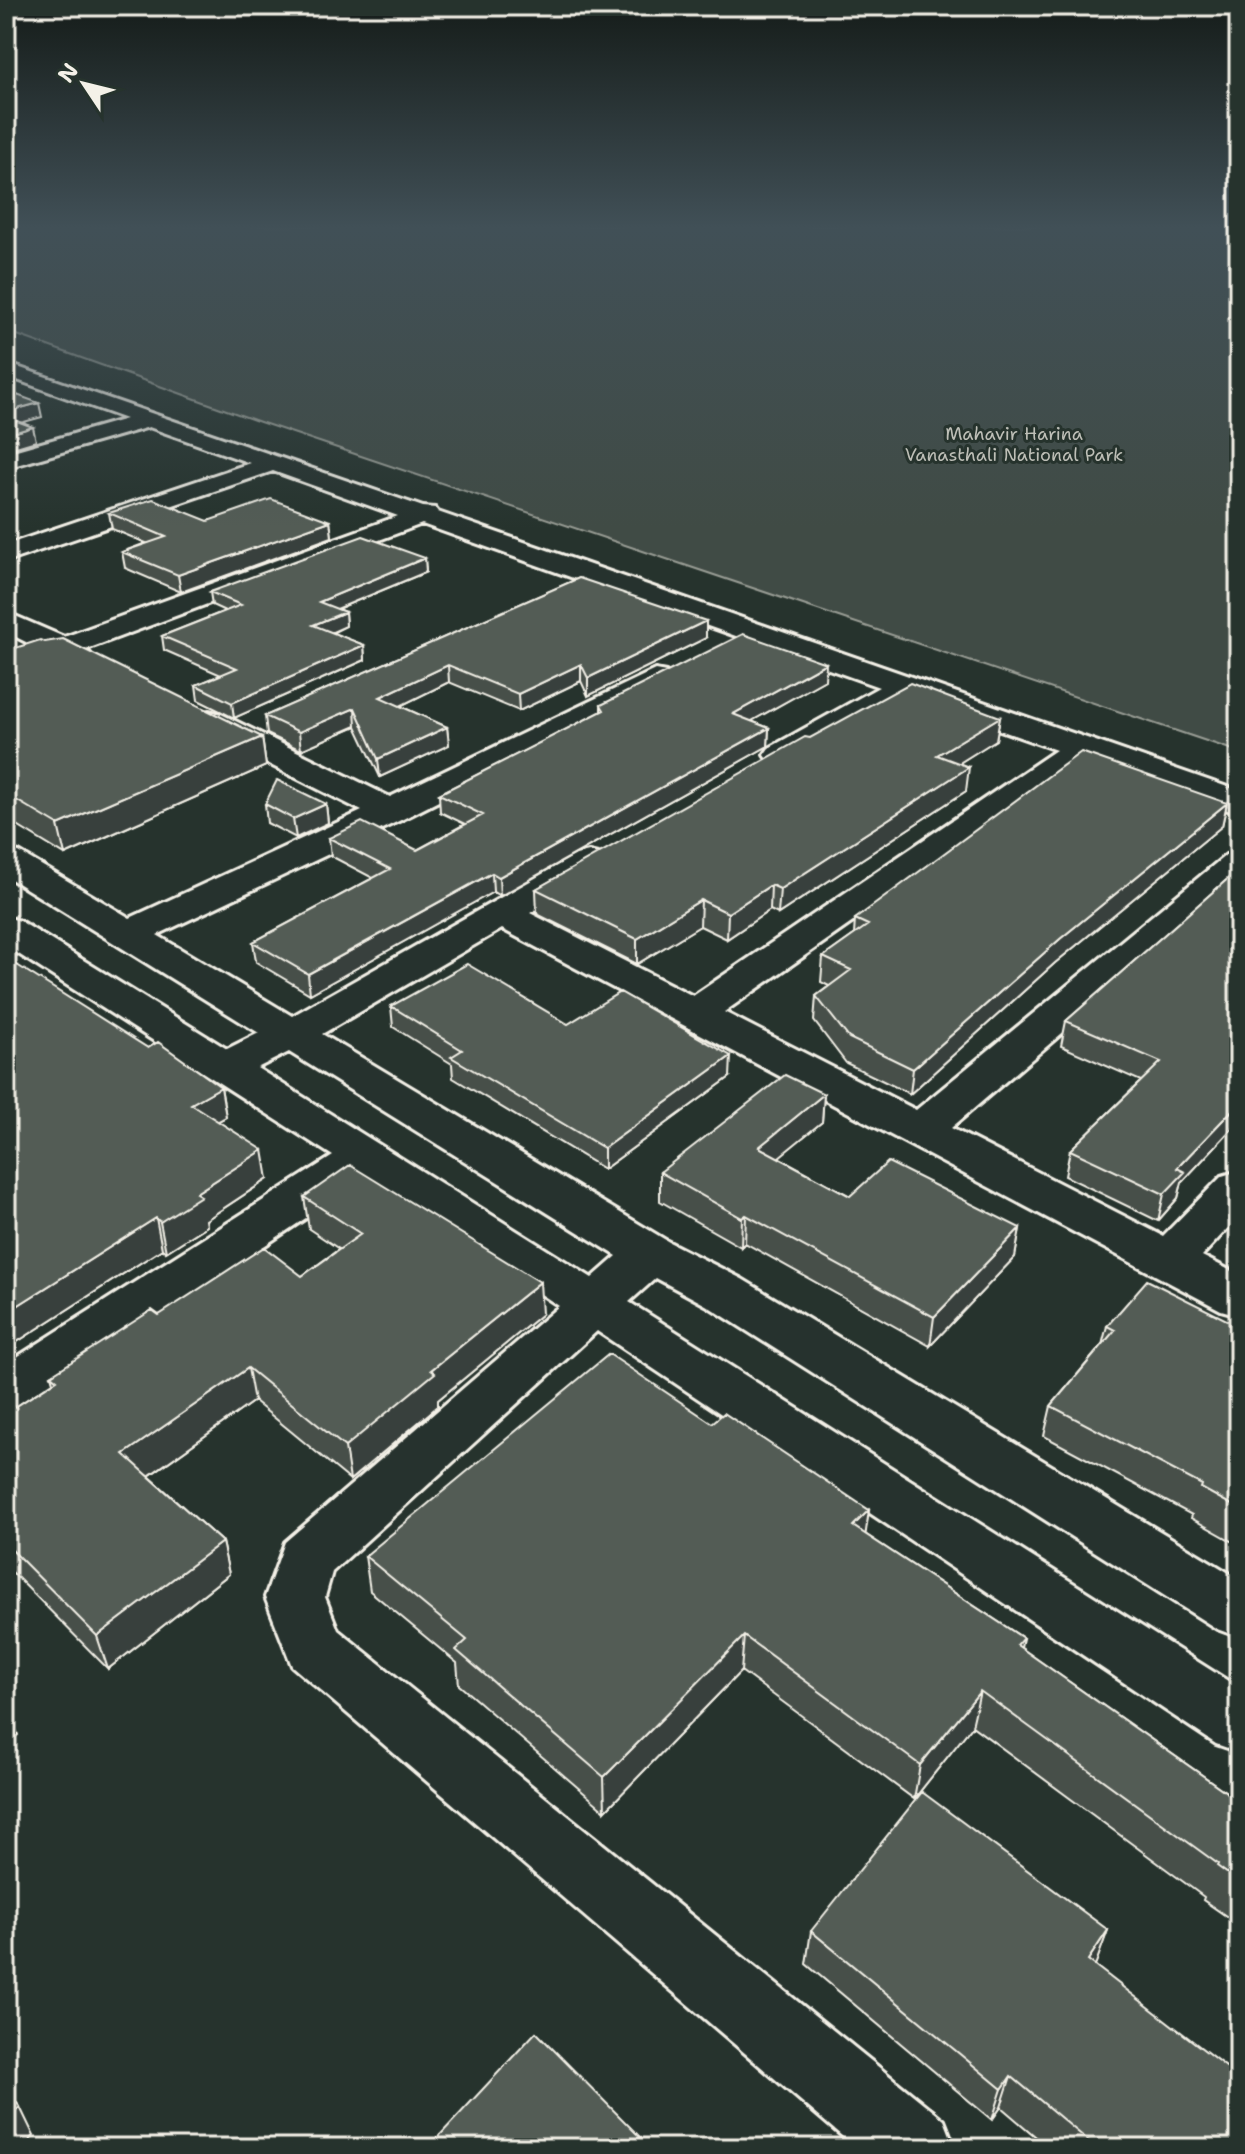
<svg xmlns="http://www.w3.org/2000/svg" width="1245" height="2154" font-family="'Shantell Sans',sans-serif">
<style>
.green{fill:#414b45;stroke:#9a9e96;stroke-width:2}
.lines{fill:none;stroke-linecap:round;stroke-linejoin:round}
.minor-casing{stroke:#f4f1e8;stroke-width:6}
.minor{fill:#26332d;fill-rule:evenodd}
.wall{fill:#474f49;stroke:#f4f1e8;stroke-width:2}
.shaded-wall{fill:#39403c;stroke:#f4f1e8;stroke-width:2}
.building{fill:#525c55;stroke:#f4f1e8;stroke-width:2}
.labels{text-anchor:middle;dominant-baseline:central;stroke-width:6;stroke-linejoin:round;paint-order:stroke}
.far-park-label{font-size:18px;fill:#bebfb7;stroke:#26332d}
</style>
<rect width="100%" height="100%" fill="#26332d"/>
<filter id="ink" filterUnits="userSpaceOnUse"><feTurbulence type="fractalNoise" baseFrequency=".0125" numOctaves="2"/><feDisplacementMap in="SourceGraphic" scale="16" xChannelSelector="R" yChannelSelector="G"/><feConvolveMatrix kernelMatrix="1 2 1 2 8 2 1 2 1" color-interpolation-filters="sRGB"/></filter>
<g filter="url(#ink)">
<!-- green -->
<path class="green" d="M6,226H1239V752L260,422L6,331Z"/>
<g class="lines">
<!-- minor casing -->
<g class="minor-casing">
<path id="minor" d="M6,363L423,507L435,508L438,512L1239,791V814L1085,760L724,1012L916,1110L1226,855L1239,852V882L951,1128L1163,1236L1222,1176L1239,1171V1216L1202,1256L1239,1275V1315L1221,1310L502,929L322,1034L669,1242L742,1279L1239,1579V1637L1217,1629L706,1305L656,1278L629,1302L1239,1688V1752L1216,1744L597,1331L332,1572L325,1597L338,1630L944,2120L955,2148H856L292,1666L265,1597L285,1542L559,1306L366,1178L25,1405L6,1411V1364L333,1156L6,946V917L20,921L227,1049L259,1033L6,876V849L19,852L130,918L362,811L197,728L193,721L197,714L209,711L221,714L390,797L655,670L666,672L671,679L666,686L403,819L157,935L292,1016L576,855L589,852L602,855L608,863L602,871L530,913L693,996L1056,750L907,697L793,762L781,765L769,762L764,755L769,748L879,687L422,524L87,649L91,655L87,661L76,664L61,659L6,678V658L36,647L6,632V612L64,637L398,516L273,471L6,562V545L250,463L149,427L6,468V453L126,419L6,376ZM289,1052L617,1256L592,1278L257,1068Z"/>
</g>
<!-- minor -->
<use href="#minor" class="minor"/>
</g>
<!-- wall -->
<path class="wall" d="M109,513L208,521H330L332,537L181,592L125,568L122,552L146,543L112,529Z
M425,558L426,572L337,609L345,612L346,626L332,633L364,645L365,660L234,718L198,700L196,685L221,675L164,650L162,636L225,611L212,605L210,592Z
M579,578L706,638L588,696L581,681L519,711L449,682L400,706L447,727L449,745L380,777L356,726L301,750L267,734L265,716Z
M6,625L13,648L262,737L266,766L65,855L6,819Z
M825,680L751,721L769,728L768,746L500,896L493,892L310,994L256,962L253,942L373,878L331,856L329,838L417,850L465,824L440,812L439,794L601,712V705Z
M1000,717L996,740L959,763L966,791L778,914L770,910L727,939L700,926L637,964L537,914L536,889L810,738Z
M1227,803L1222,826L1055,963L910,1094L846,1063L814,1021L816,996L829,986L821,982L823,957L854,935L855,919Z
M265,804H326L328,823L296,838L267,823Z
M1239,869V1121L1182,1182L1178,1198L1158,1221L1065,1176L1070,1150L1141,1081L1061,1046L1066,1021Z
M391,1006L568,1024L730,1077L604,1169L453,1078L452,1064L393,1027Z
M148,1048L221,1087L226,1117L218,1121L268,1179L206,1220L207,1226L166,1252L162,1249L6,1349Z
M824,1094L822,1122L778,1157L850,1196L1020,1228L1015,1257L930,1346L745,1243L741,1247L660,1201V1172Z
M304,1197L542,1314L438,1400V1406L350,1480L254,1401L149,1476L222,1542L229,1574L108,1669L6,1566V1413L53,1382L51,1375L159,1315L302,1276L339,1249L309,1229Z
M1107,1326H1239V1545L1191,1518L1192,1515L1044,1436L1051,1406L1102,1345Z
M712,1423L869,1510L865,1534L1023,1638L1021,1648L1239,1801V1925L1203,1900L1204,1897L972,1726L914,1799L741,1671L605,1811L459,1685L457,1663L370,1591L365,1556Z
M1108,1930L1095,1965L1239,2148H1049L1001,2107L992,2120L806,1964L811,1931Z"/>
<!-- shaded-wall -->
<path class="shaded-wall" d="M39,403L42,417L6,427V412Z
M33,427L36,441L6,450V435Z
M330,521L332,537L181,592L178,575Z
M425,558L426,572L320,616L319,602Z
M345,612L346,626L315,640L313,625Z
M706,621V638L588,696V678Z
M7,625L14,652L6,655V626Z
M364,645L365,660L234,718L232,703Z
M826,663L825,680L732,732L733,714Z
M581,664V681L519,711L518,694Z
M448,665L449,682L382,715L380,697Z
M355,708L356,726L301,750L299,732Z
M1000,717L996,740L934,779L937,755Z
M447,727L449,745L380,777L378,759Z
M769,728L768,746L500,896L499,877Z
M262,737L266,766L65,855L58,825Z
M969,767L966,791L778,914L780,889Z
M1227,803L1222,826L1055,963L910,1094L913,1069L1060,939Z
M326,804L328,823L296,838L293,819Z
M492,873L493,892L310,994L308,974Z
M771,885L770,910L727,939L728,913Z
M701,900L700,926L637,964V939Z
M731,1056L730,1077L604,1169V1148Z
M221,1087L226,1117L197,1133L191,1104Z
M824,1094L822,1122L757,1175L759,1147Z
M1239,1103V1121L1182,1182L1178,1198L1158,1221L1164,1194L1177,1168Z
M263,1150L268,1179L206,1220L207,1226L166,1252L160,1222L196,1193Z
M746,1215L745,1243L741,1247L742,1218Z
M156,1218L162,1249L6,1349V1313Z
M1020,1228L1015,1257L930,1346L934,1317Z
M540,1282L542,1314L438,1400V1406L350,1480L345,1447L431,1370Z
M248,1368L254,1401L133,1487L124,1454Z
M869,1510L864,1545L853,1526Z
M222,1542L229,1574L108,1669L97,1636Z
M744,1636L741,1671L605,1811L604,1777Z
M980,1691L972,1726L914,1799L920,1765Z
M6,1704L18,1735L6,1744Z
M1108,1930L1096,1963L1077,1992L1088,1960Z
M1011,2076L1001,2107L992,2120L1002,2089Z
M20,2107L34,2136L22,2148H6V2120Z
M641,2138V2148H633Z"/>
<!-- building -->
<path class="building" d="M6,391L39,403L6,412Z
M6,417L33,427L6,435Z
M153,499L208,521L271,499L330,521L178,575L122,552L166,537L109,513Z
M363,536L425,558L319,602L345,612L313,625L364,645L232,703L196,685L237,668L162,636L241,605L210,592Z
M579,578L706,621L588,678L581,664L518,694L448,665L380,697L447,727L378,759L355,708L299,732L265,716Z
M743,634L826,663L733,714L769,728L499,877L492,873L308,974L253,942L390,869L329,838L362,822L417,850L483,815L439,794L604,710L601,705Z
M63,639L262,737L58,825L6,794V694L10,693L6,691V651L40,640L45,642Z
M910,683L1000,717L937,755L969,767L780,889L771,885L728,913L701,900L637,939L536,889L805,737L810,738Z
M1081,752L1227,803L1060,939L913,1069L849,1038L816,996L851,970L823,957L868,925L855,919Z
M277,780L326,804L293,819L265,804Z
M1239,869V1103L1177,1168L1185,1172L1164,1194L1070,1150L1161,1062L1066,1021Z
M467,964L568,1024L620,992L731,1056L604,1148L451,1057L462,1050L391,1006Z
M17,965L148,1048L158,1042L221,1087L191,1104L263,1150L196,1193L201,1196L160,1222L156,1218L6,1313V970Z
M785,1075L824,1094L759,1147L850,1196L888,1162L1020,1228L934,1317L746,1215L742,1218L660,1172Z
M350,1165L540,1282L431,1370L435,1373L345,1447L248,1368L124,1454L222,1542L97,1636L6,1544V1413L57,1380L51,1375L152,1310L159,1315L264,1247L302,1276L361,1234L304,1197Z
M1147,1280L1239,1326V1509L1201,1488L1202,1485L1051,1406L1115,1330L1107,1326Z
M609,1354L712,1423L724,1413L869,1510L853,1526L1023,1638L1017,1645L1239,1801V1882L1217,1866L1218,1864L980,1691L920,1765L744,1636L604,1777L456,1650L467,1640L365,1556Z
M922,1792L1108,1930L1088,1960L1239,2077V2148H1097L1011,2076L1002,2089L811,1931Z
M536,2032L641,2138L633,2148H428Z
M6,2089L20,2107L6,2120Z"/>
</g>
<!-- sky -->
<linearGradient id="sky" x2="0" y2="1"><stop stop-color="#151c19"/><stop offset="0.43" stop-color="#415057"/><stop offset="1" stop-color="#415057" stop-opacity="0"/></linearGradient>
<rect width="1245" height="528" fill="url(#sky)"/>
<g class="labels">
<!-- far-park labels -->
<g class="far-park-label">
<text x="1014" y="434">Mahavir Harina<tspan x="1014" dy="21">Vanasthali National Park</tspan></text>
</g>
</g>
<!-- margin -->
<rect width="1245" height="2154" fill="none" stroke="#26332d" stroke-width="32"/>
<rect x="16" y="16" width="1213" height="2122" fill="none" stroke="#f4f1e8" stroke-width="3" filter="url(#ink)"/>
<!-- north arrow -->
<g transform="translate(84 84) rotate(305)" stroke="#26332d" stroke-width="6" paint-order="stroke">
<path d="M0-6L14 30L0 20L-14 30Z" fill="#f4f1e8"/>
<text y="-12" font-size="22" font-weight="bold" text-anchor="middle" fill="#f4f1e8">N</text>
</g>
</svg>
